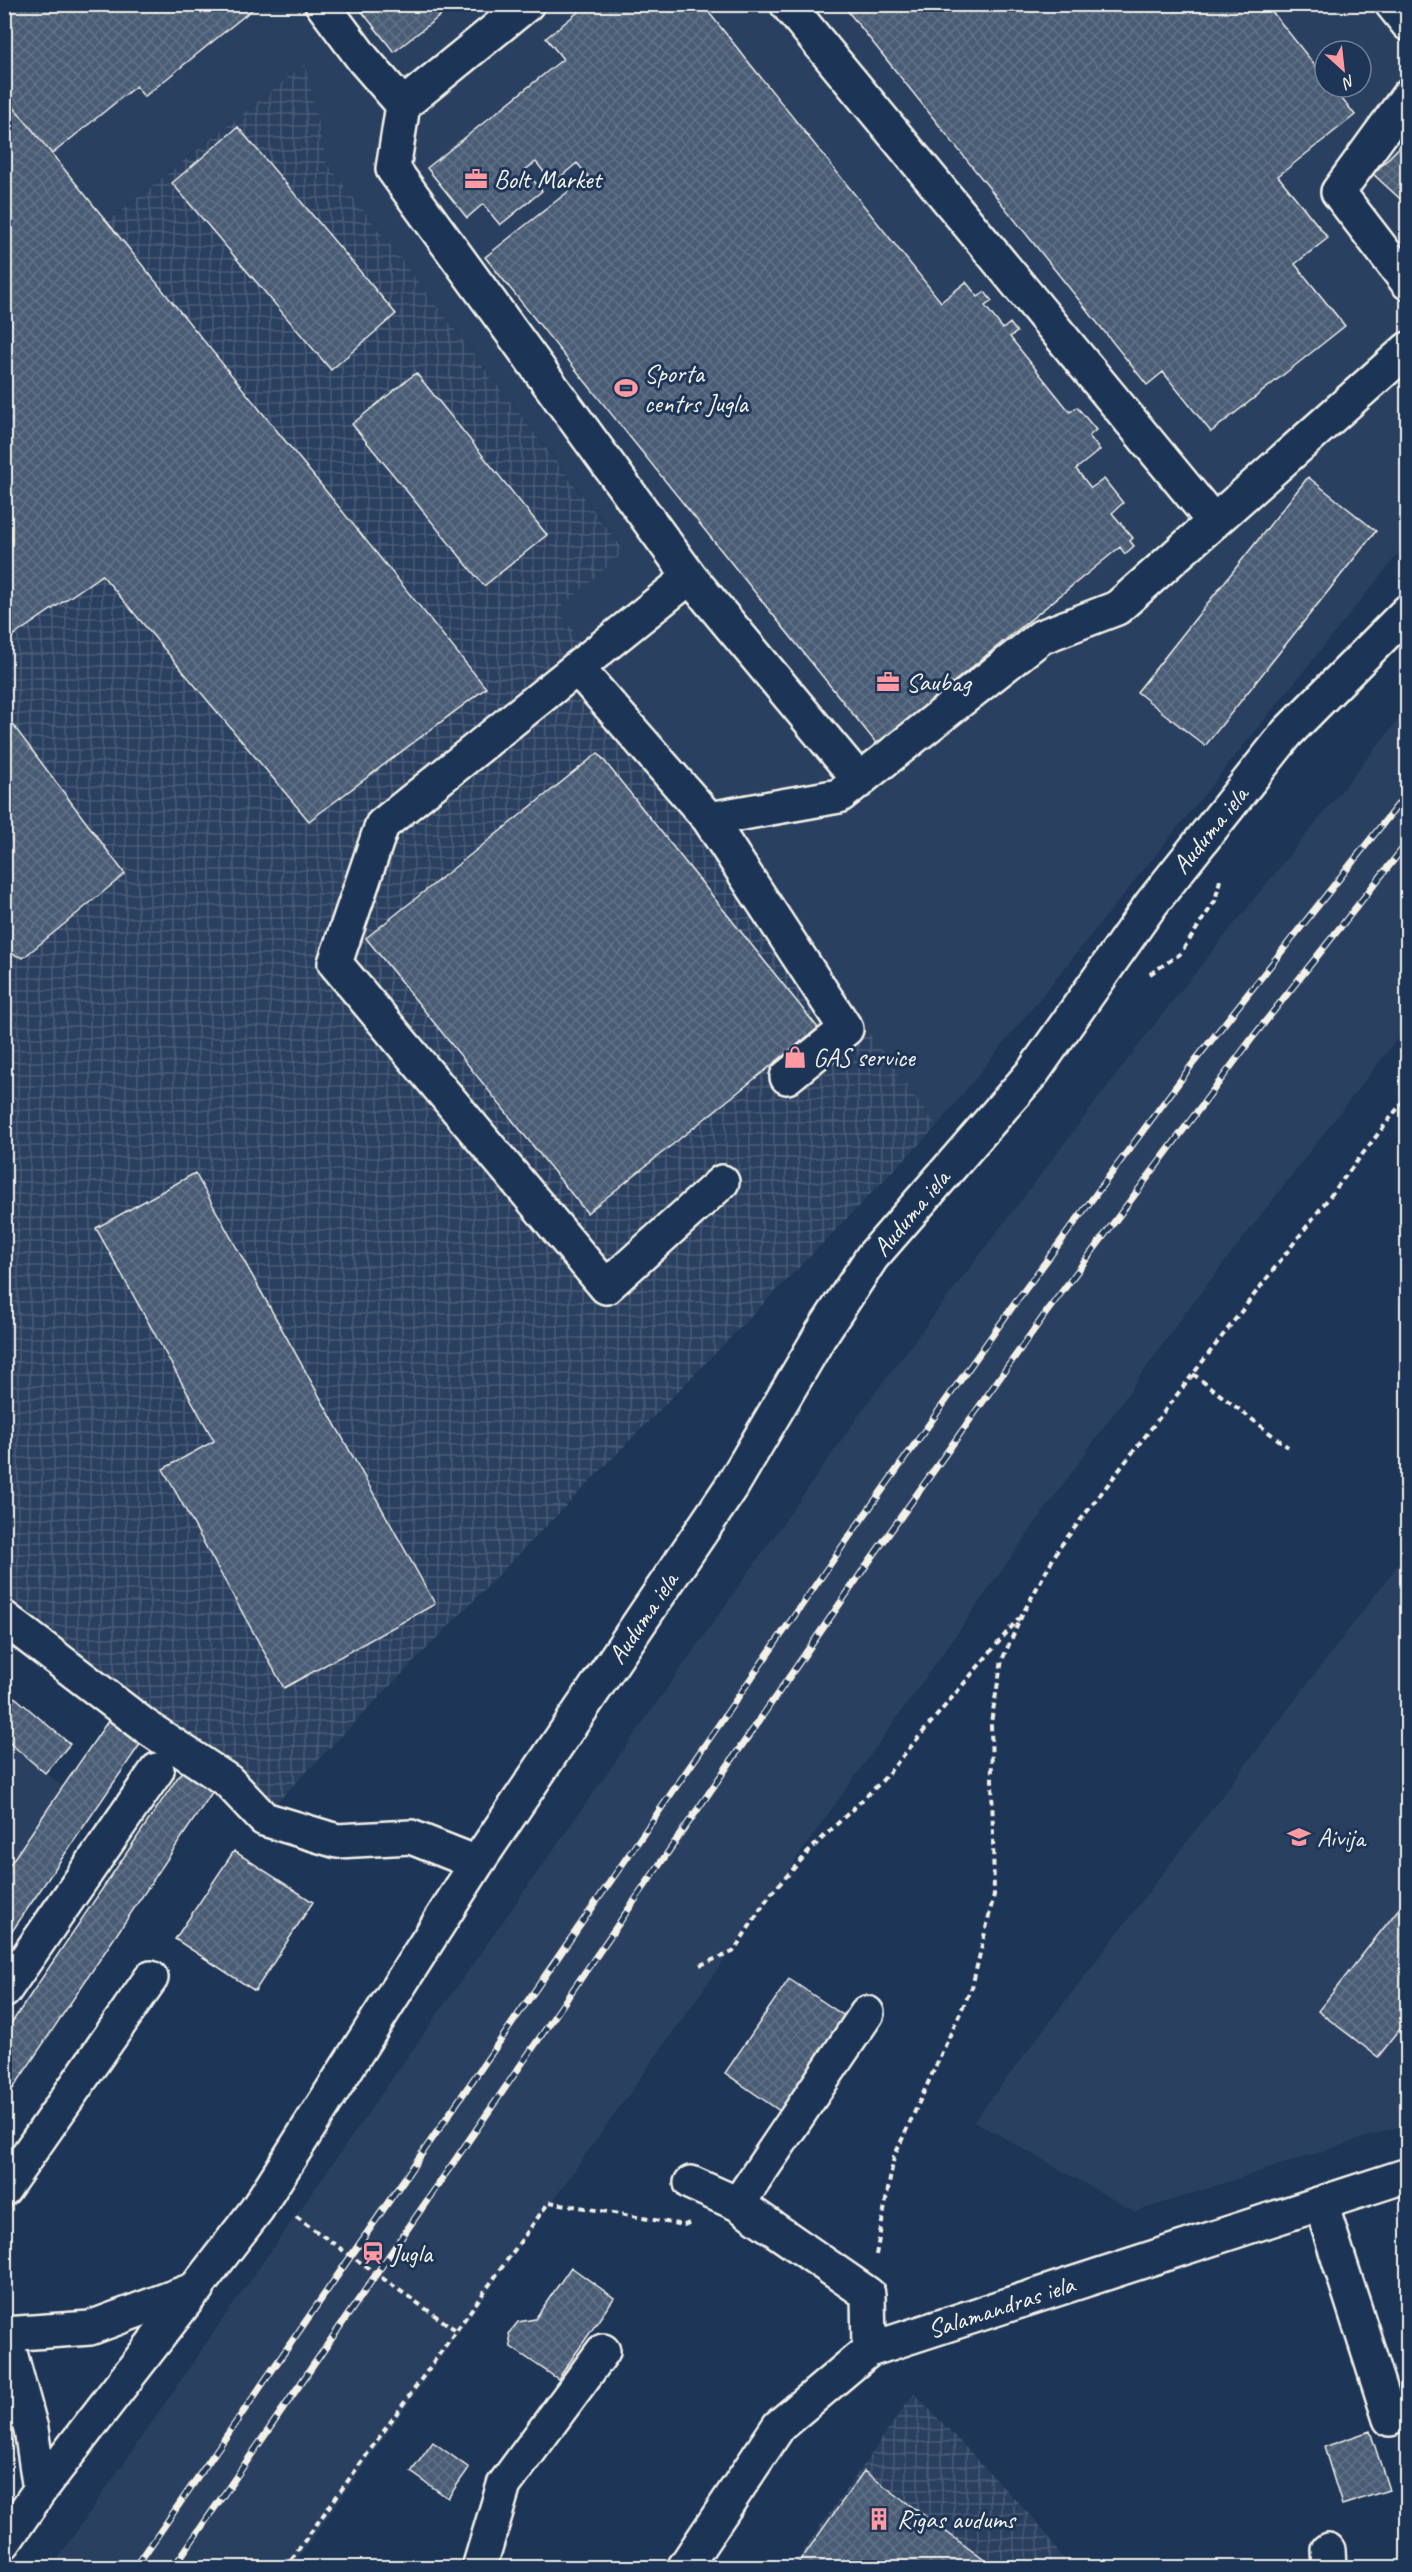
<svg xmlns="http://www.w3.org/2000/svg" width="1412" height="2572" font-family="Caveat,sans-serif">
<style>
.built{fill:#2a4060;fill-rule:evenodd}
.industrial{fill:url(#industrial-grid)}
.building{fill:url(#building-cross-hatch);stroke:#f4f1e8;stroke-width:1.5}
.lines{fill:none;stroke-linecap:round;stroke-linejoin:round}
.minor-casing{stroke:#f4f1e8;stroke-width:38}
.path{stroke:#f4f1e8;stroke-width:4;stroke-dasharray:6 4.5;stroke-linecap:butt}
.minor{stroke:#1d3557;stroke-width:33}
.rail-casing{stroke:#f4f1e8;stroke-width:7}
.rail{stroke:#1d3557;stroke-width:4.5;stroke-dasharray:14;stroke-linecap:butt}
.labels{text-anchor:middle;dominant-baseline:central;stroke-width:6;stroke-linejoin:round;paint-order:stroke}
.poi-label{font-size:26px;fill:#f4f1e8;stroke:#1d3557;text-anchor:start}
.street-label{font-size:26px;fill:#f4f1e8;stroke:#1d3557}
</style>
<defs>
<pattern id="industrial-grid" width="8" height="8" patternUnits="userSpaceOnUse" patternTransform="scale(1.5)"><rect width="8" height="8" fill="#2a4060"/><path d="M0 4h8M4 0v8" fill="none" stroke="#4a5c77"/></pattern>
<pattern id="building-cross-hatch" width="8" height="8" patternUnits="userSpaceOnUse" patternTransform="scale(1.5)"><rect width="8" height="8" fill="#485b74"/><path d="M0 0l8 8M0 8l8-8" fill="none" stroke="#637388"/></pattern>
</defs>
<rect width="100%" height="100%" fill="#1d3557"/>
<filter id="ink" filterUnits="userSpaceOnUse"><feTurbulence type="fractalNoise" baseFrequency=".0167" numOctaves="2"/><feDisplacementMap in="SourceGraphic" scale="12" xChannelSelector="R" yChannelSelector="G"/><feConvolveMatrix kernelMatrix="1 2 1 2 8 2 1 2 1" color-interpolation-filters="sRGB"/></filter>
<g filter="url(#ink)">
<!-- built -->
<path class="built" d="M5,5H1407V543L937,1126L558,610L625,550L327,163L305,64L92,233L5,115ZM1325,51H1361V87H1325Z
M1407,709V1026L1186,1312L292,2567H52L218,2326L874,1394L1170,1004Z
M1407,1553V2124L1135,2212L974,2121Z
M5,1738L63,1787L5,1873Z"/>
<!-- industrial -->
<path class="industrial" d="M305,64L327,163L625,551L558,610L937,1126L274,1805L5,1593L4,115L93,233Z
M914,2393L1044,2530L1068,2567L791,2568Z"/>
<!-- building -->
<path class="building" d="M4,4H259L144,97L136,86L52,154L4,95Z
M356,4H455L394,52Z
M588,4H702L941,302L966,282L978,297L985,292L992,301L985,306L1003,329L1010,323L1017,332L1010,337L1070,412L1077,407L1096,430L1089,436L1100,450L1076,469L1091,488L1104,479L1123,503L1112,513L1133,538L1130,541L1134,546L1125,554L1120,547L877,744L485,257L588,176L577,163L553,183L536,162L525,170L542,191L500,225L483,204L467,218L427,168L563,59L546,38Z
M842,4H1266L1325,78V87H1332L1355,115L1278,176L1328,238L1295,264L1345,326L1211,432L1163,372L1147,385Z
M4,95L486,688L309,821L102,575L4,642Z
M238,127L396,314L331,370L172,183Z
M1408,138V206L1373,174Z
M416,373L547,535L484,586L352,424Z
M1308,477L1376,531L1205,746L1137,692Z
M4,713L125,874L23,958L4,951Z
M598,753L818,1028L587,1213L366,938Z
M195,1173L435,1604L284,1688L163,1469L214,1441L96,1228Z
M4,1688L70,1744L45,1773L4,1738Z
M110,1718L143,1740L4,1943V1873Z
M184,1768L215,1788L4,2102V2034Z
M234,1851L313,1902L255,1991L175,1939Z
M1408,1897V2019L1378,2057L1318,2011Z
M789,1979L852,2021L787,2116L725,2073Z
M571,2267L614,2298L558,2379L511,2347L509,2333L518,2322L535,2319Z
M1370,2431L1389,2490L1342,2505L1324,2447Z
M433,2442L469,2468L448,2498L411,2472Z
M864,2471L995,2568H795Z"/>
<g class="lines">
<!-- minor casing -->
<g class="minor-casing">
<path id="minor" d="M322,4L363,59L403,105L393,169L690,577L382,825L335,963L606,1287L722,1182
M787,4L1214,522
M1392,4L1408,24
M1408,96L1338,192L1408,283
M403,105L527,4
M690,577L860,781
M577,668L709,819L839,796L1041,637L1117,608L1408,349
M709,819L846,1029L787,1077
M4,1618L145,1726L228,1781L264,1819L337,1841L411,1837L477,1863
M4,1991L157,1770
M867,2013L738,2204L868,2294L869,2350
M691,2183L738,2204
M4,2189L151,1978
M1321,2204L1390,2419
M4,2331L31,2429L40,2490
M5,2334L90,2328L198,2288
M4,2542L40,2490L257,2209L477,1863L732,1486L820,1336L872,1257L1033,1072L1152,903L1287,733L1408,611
M1328,2550L1329,2568
M479,2568L504,2485L603,2351
M684,2568L779,2426L869,2350L1408,2175"/>
</g>
<!-- path -->
<path class="path" d="M1150,974L1180,954L1215,901L1220,880
M1193,1374L1288,1447
M700,1965L733,1952L769,1896L812,1848L881,1782L1019,1618
M296,2217L457,2331
M876,2255L894,2157L972,1987L994,1895L991,1722L1002,1660L1023,1613L1059,1548L1408,1095
M285,2568L549,2202L684,2225L689,2223"/>
<!-- minor -->
<use href="#minor" class="minor"/>
<!-- rail casing -->
<g class="rail-casing">
<path id="rail" d="M135,2568L844,1544L1018,1299L1194,1062L1408,792
M173,2568L868,1563L1043,1317L1253,1037L1408,842"/>
</g>
<!-- rail -->
<use href="#rail" class="rail"/>
</g>
</g>
<!-- icons -->
<defs>
<g id="office-bare" transform="scale(1.8)"><path d="M-6-3h4V-5.5h4V-3h4V5H-6ZM-1-4.5V-3h2v-1.5ZM-6 0V1H6V0Z" fill="#ff9aa2" stroke="#1d3557" stroke-width="2.5" paint-order="stroke"/></g>
<g id="stadium-bare" transform="scale(1.8)"><path d="M0-5a6.5 5 0 1 0 0 10a6.5 5 0 1 0 0-10ZM-3.5-1.8h7v3.6h-7Z" fill="#ff9aa2" stroke="#1d3557" stroke-width="2.5" paint-order="stroke"/></g>
<g id="shop-bare" transform="scale(1.8)"><path d="M-5-2.5h2.3a2.7 3.5 0 0 1 5.4 0H5L5.5 6h-11ZM-1.5-2.5h3a1.5 2.3 0 0 0-3 0Z" fill="#ff9aa2" stroke="#1d3557" stroke-width="2.5" paint-order="stroke"/></g>
<g id="school-bare" transform="scale(1.8)"><path d="M0-5L7-2L0 1L-7-2ZM-4 1L0 2.5L4 1V4Q0 6-4 4Z" fill="#ff9aa2" stroke="#1d3557" stroke-width="2.5" paint-order="stroke"/></g>
<g id="station-bare" transform="scale(1.8)"><path d="M-3-6H3Q5-6 5-4V2Q5 4 3 4L4.5 6H3L1.5 4h-3L-3 6H-4.5L-3 4Q-5 4-5 2V-4Q-5-6-3-6ZM-3.5-4v3h7v-3ZM-3.5 1v1.5H-2V1ZM2 1v1.5H3.5V1Z" fill="#ff9aa2" stroke="#1d3557" stroke-width="2.5" paint-order="stroke"/></g>
<g id="building-bare" transform="scale(1.8)"><path d="M-4-6H4V6H1V3H-1V6H-4ZM-2.5-4.3h1.7v1.8h-1.7ZM.8-4.3h1.7v1.8H.8ZM-2.5-1h1.7V.8h-1.7ZM.8-1h1.7V.8H.8Z" fill="#ff9aa2" stroke="#1d3557" stroke-width="2.5" paint-order="stroke"/></g>
</defs>
<g fill-rule="evenodd">
<use href="#office-bare" x="476" y="179"/>
<use href="#stadium-bare" x="626" y="388"/>
<use href="#office-bare" x="888" y="682"/>
<use href="#shop-bare" x="795" y="1057"/>
<use href="#school-bare" x="1299" y="1837"/>
<use href="#station-bare" x="373" y="2253"/>
<use href="#building-bare" x="879" y="2519"/>
</g>
<g class="labels">
<!-- poi labels -->
<g class="poi-label">
<text x="494" y="179">Bolt Market</text>
<text x="644" y="373">Sporta<tspan x="644" dy="30">centrs Jugla</tspan></text>
<text x="906" y="682">Saubag</text>
<text x="813" y="1057">GAS service</text>
<text x="1317" y="1837">Aivija</text>
<text x="391" y="2253">Jugla</text>
<text x="897" y="2519">Rīgas audums</text>
</g>
<!-- street labels -->
<g class="street-label">
<text transform="translate(1210 830) rotate(-51)">Auduma iela</text>
<text transform="translate(911 1213) rotate(-50)">Auduma iela</text>
<text transform="translate(643 1618) rotate(-56)">Auduma iela</text>
<text transform="translate(1001 2307) rotate(-18)">Salamandras iela</text>
</g>
</g>
<!-- margin -->
<rect width="1412" height="2572" fill="none" stroke="#1d3557" stroke-width="24"/>
<rect x="12" y="12" width="1388" height="2548" fill="none" stroke="#f4f1e8" stroke-width="2" filter="url(#ink)"/>
<!-- north arrow -->
<g transform="translate(1343 69) rotate(153)"><circle r="28" fill="#1d3557" stroke="#738091" stroke-width="1.5"/>
<path d="M0-4.5L10 22L0 15L-10 22Z" fill="#ff9aa2"/>
<text y="-9" font-size="16" font-weight="bold" text-anchor="middle" fill="#f4f1e8">N</text>
</g>
</svg>
